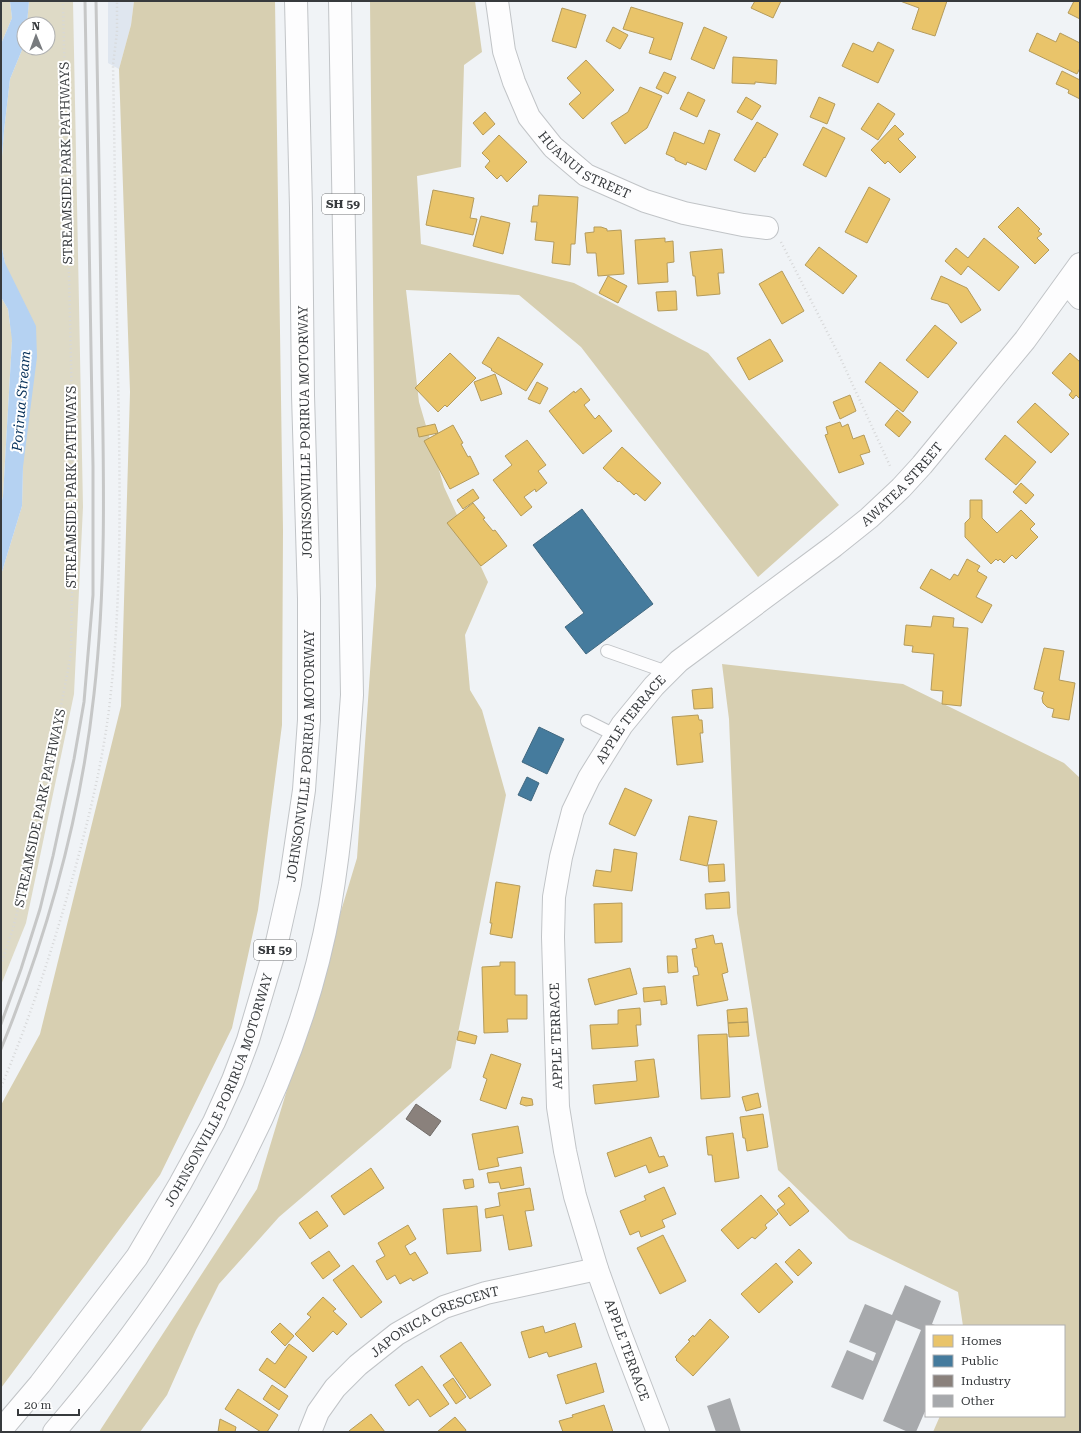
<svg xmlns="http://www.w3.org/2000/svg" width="1081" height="1433" font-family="'Roboto Serif',serif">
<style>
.built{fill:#dfe6ef}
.green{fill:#dedac6}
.forest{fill:#d7cfb1}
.water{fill:#b5d2f2}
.homes{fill:#e9c46a;stroke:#b49b5c}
.public{fill:#457b9d;stroke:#416880}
.industry{fill:#8a817c;stroke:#716c69}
.building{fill:#a7a9ac}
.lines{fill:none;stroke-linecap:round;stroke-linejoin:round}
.service-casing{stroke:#c1c4c7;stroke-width:14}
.minor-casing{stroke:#c1c4c7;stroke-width:24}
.motorway-casing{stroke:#c1c4c7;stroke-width:24}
.path{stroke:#d6d7d8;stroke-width:2.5;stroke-dasharray:1 3;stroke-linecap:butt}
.service{stroke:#fdfdfe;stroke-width:12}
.minor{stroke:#fdfdfe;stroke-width:22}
.motorway{stroke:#fdfdfe;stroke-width:22}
.rail{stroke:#c6c7c7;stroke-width:3}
.labels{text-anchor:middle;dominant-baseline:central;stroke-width:4;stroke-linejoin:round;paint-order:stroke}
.shield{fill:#fff;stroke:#737577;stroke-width:1}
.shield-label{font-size:12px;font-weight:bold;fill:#373a3d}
.street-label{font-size:13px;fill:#373a3d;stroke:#fff}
.water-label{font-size:14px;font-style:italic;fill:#053059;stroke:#fff}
</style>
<rect width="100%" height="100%" fill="#f0f3f6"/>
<!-- built -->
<path class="built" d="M108,1H134L131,25L119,69L108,63Z"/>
<!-- green -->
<path class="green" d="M1,1H10L12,18L1,44Z
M29,1H73L83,507L74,694L26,923L1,985V575L22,506L23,467L5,263L1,244V169L4,131L10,79L24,45V48H48V24H27Z
M1,297L8,309L12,340L3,496L1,505Z"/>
<!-- forest -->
<path class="forest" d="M134,1H275L283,530L282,725L258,910L232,1028L160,1175L1,1388V1105L40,1034L121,706L130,392L119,69L131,25Z
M370,1H475L482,52L464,65L461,167L417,176L421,244L574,283L708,353L839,505L758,577L581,347L519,295L406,290L419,402L444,487L488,582L465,635L470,690L482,710L506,795L451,1068L382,1129L279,1217L219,1284L196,1330L167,1395L140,1432H99L257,1189L357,858L376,586Z
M722,664L903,684L1064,763L1080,778V1432H933L940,1416H1064V1326H963L958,1292L849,1239L778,1170L737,913L729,719Z"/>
<!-- water -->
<path class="water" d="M10,1H29L27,24H24V45L10,79L4,131L1,169V44L12,18Z
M1,244L5,263L36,326L37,357L23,467L22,506L1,575V505L3,496L12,340L8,309L1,297Z"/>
<!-- homes -->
<path class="homes" d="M755,1H781L773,18L751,8Z
M900,1H947L935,36L912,29L919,8Z
M1074,1H1080V19L1068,13Z
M631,7L683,23L671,60L649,53L654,38L623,29Z
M562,8L586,15L576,48L552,41Z
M613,27L628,35L620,49L606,41Z
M704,27L727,37L714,69L691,59Z
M1037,33L1056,42L1060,33L1080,43V68L1077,74L1029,51Z
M878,42L894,50L878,83L842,66L853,43L873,52Z
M733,57L777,60L776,84L755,82V84L732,83Z
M586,60L614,90L583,119L569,104L581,93L567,78Z
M1062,71L1080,80V99L1068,93L1069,90L1056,84Z
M664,72L676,77L668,94L656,88Z
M640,87L662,96L647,128L625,144L611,123L628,112Z
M688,92L705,100L697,117L680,109Z
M746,97L761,106L752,120L737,112Z
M819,97L835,104L827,124L810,117Z
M878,103L895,114L878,140L861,129Z
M485,112L495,124L483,135L473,123Z
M757,122L778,134L765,158L764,157L755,172L734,160Z
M895,125L904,134L898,139L916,157L900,173L888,161L885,164L871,150Z
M823,127L845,138L826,177L803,165Z
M709,130L720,134L706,170L687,162L686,165L675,160V158L666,154L674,132L704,144Z
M499,135L527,162L507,182L501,175L497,179L485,167L490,161L482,153Z
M869,187L890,199L867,243L845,232Z
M433,190L474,198L470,218L477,219L473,235L426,225Z
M539,195L578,197L575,244H571L570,265L552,263L554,242L535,240L537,222H531L533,206H538Z
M1018,207L1040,229L1038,231L1042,234L1037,238L1049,250L1035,264L998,227Z
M481,216L510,223L503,254L473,246Z
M594,227H601L607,229V231L621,230L624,274L598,276L596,253H587L585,233L594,232Z
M665,238V242L673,241L674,262L667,263L668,282L638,284L635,240Z
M984,238L1019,267L999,291L968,266L961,275L945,261L956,248L968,258Z
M819,247L857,276L843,294L805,265Z
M722,249L724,273H718L720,294L697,296L695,276H693L690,252Z
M782,271L804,311L782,324L759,284Z
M608,276L627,286L618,303L599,293Z
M941,276L967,288L981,310L961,323L948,304L931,299Z
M676,291L677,310L658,311L656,292Z
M935,325L957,343L928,378L906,360Z
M498,337L543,364L526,391L491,370L492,369L482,363Z
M770,339L783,361L749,380L737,358Z
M450,353L476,378L447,407L445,405L438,412L415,388Z
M1070,353L1080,362V399L1076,395L1073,399L1069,395L1072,391L1052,373Z
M880,362L918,392L903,412L865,382Z
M495,374L502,394L481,401L474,382Z
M537,382L548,388L540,404L528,399Z
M581,388L590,400L584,405L595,419L599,415L612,431L583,454L549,411L574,391L575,393Z
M850,395L856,411L840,419L833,402Z
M1035,403L1069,434L1051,453L1017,422Z
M897,410L911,422L899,437L885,425Z
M840,422L842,427L848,424L853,439L864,435L870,452L860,455L864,464L839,473L825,435L828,434L826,427Z
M435,424L438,433L419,437L417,428Z
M453,425L463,443L461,444L468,457L470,456L479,474L450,489L424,441Z
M1005,435L1036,462L1016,485L985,459Z
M527,440L546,465L538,471L547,483L536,492L535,489L524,497L532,507L521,516L493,480L512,465L505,456Z
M622,447L661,483L645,501L636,493L634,495L619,481L618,482L603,468Z
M1021,483L1034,495L1026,504L1013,492Z
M473,489L479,498L463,509L457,500Z
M970,500H982V518L997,533L1021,510L1035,524L1030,529L1038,537L1016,559L1012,555L1004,563L1000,559L998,561L996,559L991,564L965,537V523L970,518Z
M473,503L485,518L483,519L493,531L495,530L507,546L481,566L447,523Z
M967,559L980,566L977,571L987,577L976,597L992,605L982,623L920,588L931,569L950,580L954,574L958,576Z
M933,616L954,618L953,627L968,628L961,706L942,704L943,691L931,690L934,654L912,652L913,646L904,645L906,625L931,627Z
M1044,648L1064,651L1059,680L1075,683L1069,720L1052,717L1054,709L1047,707L1043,703L1042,698L1044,692L1034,689Z
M712,688L713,708L694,709L692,690Z
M698,715L699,720H702L703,733H700L703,762L677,765L672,717Z
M625,788L652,800L635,836L609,824Z
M689,816L717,821L707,866L680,860Z
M614,849L637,853L632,891L593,886L596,870L611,872Z
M724,864L725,881L709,882L708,865Z
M496,882L520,886L512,938L490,934L492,923H490Z
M729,892L730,908L706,909L705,894Z
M622,903V942L595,943L594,904Z
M713,935L715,944L722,943L728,972L722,974L728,1000L697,1006L693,976L699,975L697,967H695L692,949L697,948L695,939Z
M667,956H677L678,972L668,973Z
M500,962H515V995H527V1019H507L508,1032L484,1033L482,967L500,966Z
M630,968L637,994L595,1005L588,979Z
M665,986L667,1004L661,1005V1000L644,1002L643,988Z
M640,1008L641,1025H636L638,1046L592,1049L590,1025L618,1024V1010Z
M747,1008L748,1022L728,1023L727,1010Z
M748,1022L749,1036L729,1037L728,1023Z
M459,1031L477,1036L475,1044L457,1040Z
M727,1034L730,1097L701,1099L698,1035Z
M491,1054L521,1064L506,1109L480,1100L487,1079L483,1077Z
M654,1059L659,1097L595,1104L593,1085L637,1081L635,1061Z
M758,1093L761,1107L746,1111L742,1097Z
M522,1097L532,1099L533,1105L526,1106L520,1104Z
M763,1114L768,1147L747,1151L745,1138H743L740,1117Z
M518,1126L523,1153L497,1158L499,1166L479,1170L472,1134Z
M733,1133L739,1178L715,1182L712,1155H708L706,1137Z
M651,1137L659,1157L664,1156L668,1166L649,1173L646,1165L615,1177L607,1153Z
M521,1167L524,1185L501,1189L499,1182L489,1183L487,1173Z
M371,1168L384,1188L344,1215L331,1196Z
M473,1179L474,1187L465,1189L463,1180Z
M664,1187L676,1214L662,1220L665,1227L641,1237L639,1231L630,1235L620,1211L646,1200L644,1196Z
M789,1187L809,1211L790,1226L777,1210L785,1204L778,1196Z
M530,1188L534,1210L525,1211L532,1246L509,1250L503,1215L486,1218L485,1209L500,1206L498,1193Z
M761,1195L778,1214L765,1225L767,1228L755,1239L752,1237L738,1249L721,1230Z
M477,1206L481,1251L447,1254L443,1209Z
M317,1211L328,1226L310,1239L299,1223Z
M408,1225L416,1239L405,1246L410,1255L415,1252L428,1273L413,1281L411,1278L400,1284L395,1275L387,1280L376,1261L385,1256L378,1243Z
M663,1235L686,1281L660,1294L637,1248Z
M799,1249L812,1263L798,1276L785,1262Z
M329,1251L340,1266L323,1279L311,1263Z
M776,1263L793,1282L759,1313L741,1294Z
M353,1265L382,1302L361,1318L333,1280Z
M323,1297L336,1309L333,1311L347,1324L337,1335L333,1331L313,1352L295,1334L311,1317L307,1314Z
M710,1319L729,1337L693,1376L676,1360L677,1359L675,1357L690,1341L688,1340L693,1335L694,1337Z
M280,1323L294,1336L285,1346L271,1332Z
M575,1323L582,1347L549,1357L547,1352L529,1358L521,1332L543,1326L545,1333Z
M461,1342L491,1385L470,1399L440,1356Z
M289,1344L307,1357L285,1388L259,1370L267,1358L275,1364Z
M596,1363L604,1392L566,1404L557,1375Z
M422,1366L449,1404L430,1417L418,1399L409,1406L395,1385Z
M453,1378L466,1397L456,1404L443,1385Z
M272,1385L288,1396L279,1410L263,1399Z
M238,1389L278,1415L267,1432H261L225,1409Z
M604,1405L613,1432H563L559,1421L573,1417L572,1415Z
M371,1414L385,1432H350L349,1431Z
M455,1417L466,1430L465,1432H437Z
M220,1419L236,1427L235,1432H218Z"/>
<!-- public -->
<path class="public" d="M582,509L653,604L586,654L565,627L584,613L533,545Z
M539,727L564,739L547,774L522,762Z
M527,777L539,783L531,801L518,795Z"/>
<!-- industry -->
<path class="industry" d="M416,1104L441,1121L430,1136L406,1119Z"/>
<!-- building -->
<path class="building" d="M905,1285L941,1301L932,1324L938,1326H926V1409L916,1432H908L883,1421L921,1330L896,1320L863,1400L831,1387L847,1350L873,1361L876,1353L849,1342L865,1304L892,1315Z
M730,1398L741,1432H716L707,1406Z"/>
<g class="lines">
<!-- service casing -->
<g class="service-casing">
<path id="service" d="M607,651L667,672
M587,721L615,735"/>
</g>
<!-- minor casing -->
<g class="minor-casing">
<g id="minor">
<path id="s1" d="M497,1L504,51L514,82L529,117L553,147L586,175L645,201L684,213L743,225L767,228"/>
<path d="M1067,283L1080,298"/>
<path id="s2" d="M310,1432L318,1412L335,1388L358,1365L397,1334L444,1307L486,1293L597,1269"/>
<path id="s3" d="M658,1432L620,1333L597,1269L575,1196L565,1151L558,1107L553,937L554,897L561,857L573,811L589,778L622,725L654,686L679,661L834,546L869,518L901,488L922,465L1025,340L1080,264"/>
</g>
</g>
<!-- motorway casing -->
<g class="motorway-casing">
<g id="motorway">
<path id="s4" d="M1,1430L40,1384L137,1257L180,1184L214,1122L233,1080L248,1040L277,942L290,884L304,790L309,720V599L303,395L301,208L296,1"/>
<path d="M54,1432C184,1280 294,1105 330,906C342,836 347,765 352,695L340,1"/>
</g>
</g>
<!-- path -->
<path class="path" d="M781,242L839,355L891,468
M1,965L13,928L33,852L71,654L73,523L72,409L63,1
M1,1087C30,1019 52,950 72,880C89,818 105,754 111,691C122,587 120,482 118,378C116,274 115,169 113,65L117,32V1"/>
<!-- service -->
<use href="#service" class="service"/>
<!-- minor -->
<use href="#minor" class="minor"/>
<!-- motorway -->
<use href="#motorway" class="motorway"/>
<!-- rail -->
<path class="rail" d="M1,1024L21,969L40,909L53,856L74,759L84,702L93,595V466L85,1
M1,1049C47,936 81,815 94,694C106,588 104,481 102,374C101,250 98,125 96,1"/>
</g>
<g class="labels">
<!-- shield labels -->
<g class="shield">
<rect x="322" y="194" width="42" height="20" rx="3"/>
<rect x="254" y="940" width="42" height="20" rx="3"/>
</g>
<g class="shield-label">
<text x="343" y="204">SH 59</text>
<text x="275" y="950">SH 59</text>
</g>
<!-- street labels -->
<g class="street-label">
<text stroke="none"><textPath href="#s1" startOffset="196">HUANUI STREET</textPath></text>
<text transform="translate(66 163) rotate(-91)">STREAMSIDE PARK PATHWAYS</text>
<text transform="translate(305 432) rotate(-91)">JOHNSONVILLE PORIRUA MOTORWAY</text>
<text stroke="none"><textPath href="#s3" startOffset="1109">AWATEA STREET</textPath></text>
<text transform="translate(71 487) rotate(-90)">STREAMSIDE PARK PATHWAYS</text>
<text stroke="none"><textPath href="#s3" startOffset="748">APPLE TERRACE</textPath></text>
<text stroke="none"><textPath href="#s4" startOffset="755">JOHNSONVILLE PORIRUA MOTORWAY</textPath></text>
<text transform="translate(40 808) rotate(-78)">STREAMSIDE PARK PATHWAYS</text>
<text transform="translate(556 1036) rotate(-92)">APPLE TERRACE</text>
<text stroke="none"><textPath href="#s4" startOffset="407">JOHNSONVILLE PORIRUA MOTORWAY</textPath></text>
<text stroke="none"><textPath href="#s2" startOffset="173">JAPONICA CRESCENT</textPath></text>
<text transform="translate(627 1350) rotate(70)">APPLE TERRACE</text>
</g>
<!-- water labels -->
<g class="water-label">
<text transform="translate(21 401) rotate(-85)">Porirua Stream</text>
</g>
</g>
<!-- border -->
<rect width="1081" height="1433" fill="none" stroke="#373a3d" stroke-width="4"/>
<!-- legend -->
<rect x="925" y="1325" width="140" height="92" fill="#ffffff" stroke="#afb0b1"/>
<rect x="933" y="1335" width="20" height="12" fill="#e9c46a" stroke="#afb0b1"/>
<text x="961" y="1345" font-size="12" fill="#373a3d">Homes</text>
<rect x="933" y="1355" width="20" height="12" fill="#457b9d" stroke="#afb0b1"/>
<text x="961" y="1365" font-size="12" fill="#373a3d">Public</text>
<rect x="933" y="1375" width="20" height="12" fill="#8a817c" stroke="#afb0b1"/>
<text x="961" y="1385" font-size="12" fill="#373a3d">Industry</text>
<rect x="933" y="1395" width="20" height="12" fill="#a7a9ac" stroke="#afb0b1"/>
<text x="961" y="1405" font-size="12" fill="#373a3d">Other</text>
<!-- north arrow -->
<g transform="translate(36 36) rotate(359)"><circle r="19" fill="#ffffff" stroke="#afb0b1"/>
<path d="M0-3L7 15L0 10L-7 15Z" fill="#787b7e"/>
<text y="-6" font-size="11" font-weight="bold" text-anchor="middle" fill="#373a3d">N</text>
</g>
<!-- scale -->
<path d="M18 1409v6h61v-6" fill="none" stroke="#373a3d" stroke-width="2"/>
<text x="24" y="1409" font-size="12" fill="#373a3d" stroke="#ffffff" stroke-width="3" paint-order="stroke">20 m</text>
</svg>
